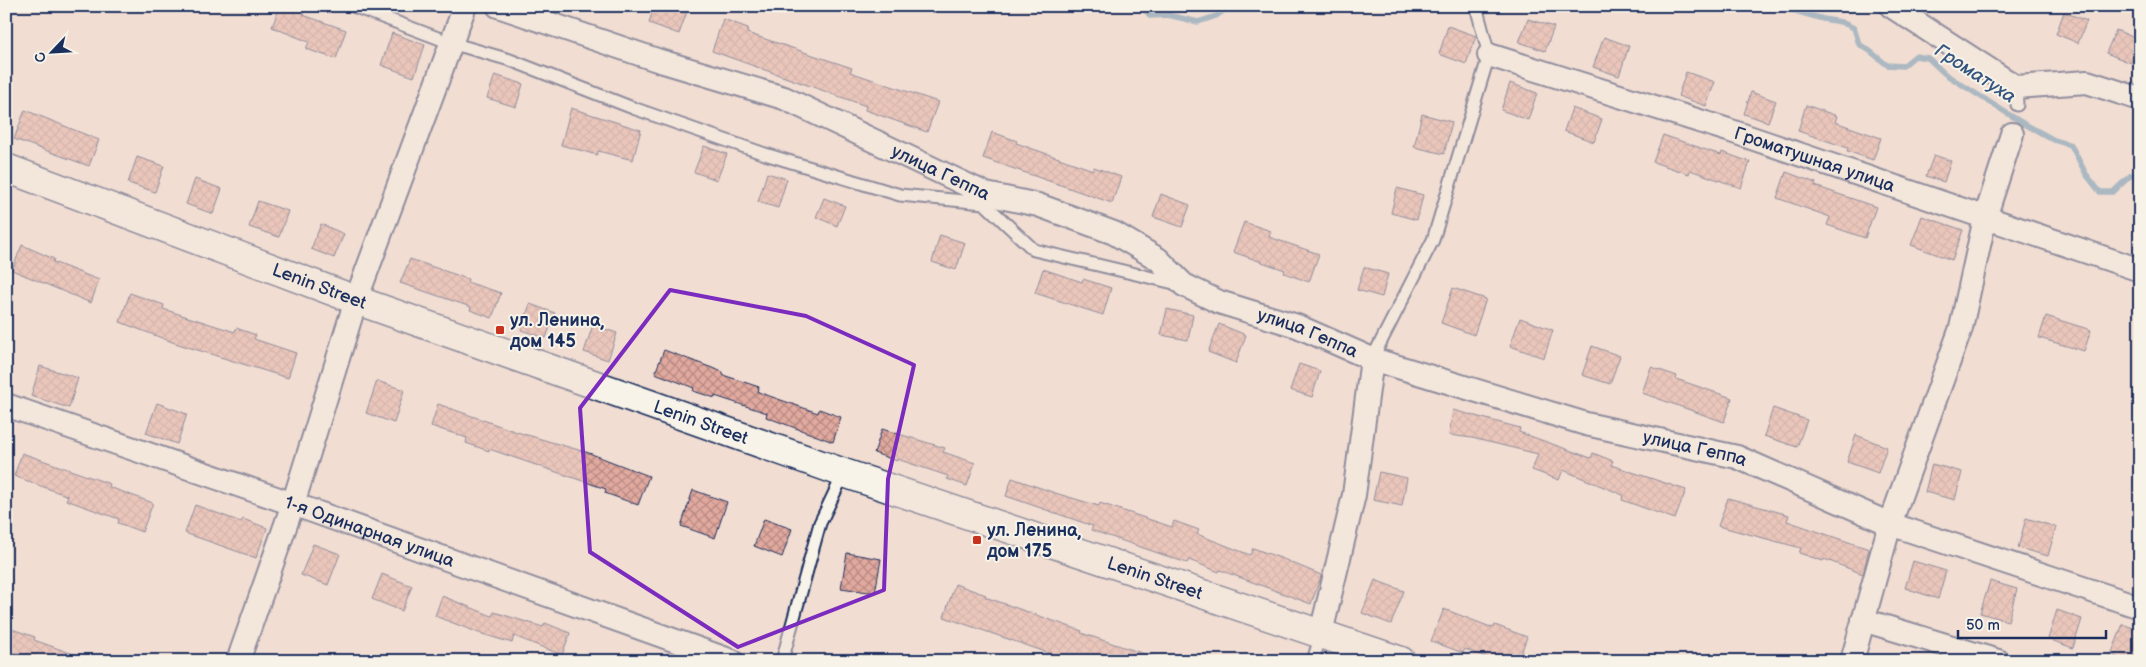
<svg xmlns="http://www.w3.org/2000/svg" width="2146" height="667" font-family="'Balsamiq Sans',sans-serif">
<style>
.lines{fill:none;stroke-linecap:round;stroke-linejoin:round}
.stream{stroke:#598dae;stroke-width:5.5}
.building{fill:url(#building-cross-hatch);stroke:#1b2f5e}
.lane-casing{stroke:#1b2f5e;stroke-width:15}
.street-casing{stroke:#1b2f5e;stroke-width:26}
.primary-casing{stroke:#1b2f5e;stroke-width:31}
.lane{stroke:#f7f3e8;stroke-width:11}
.street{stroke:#f7f3e8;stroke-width:22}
.primary{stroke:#f7f3e8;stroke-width:28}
.marked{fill:none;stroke:#7b2cbf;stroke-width:4;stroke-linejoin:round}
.poi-dot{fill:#c8321e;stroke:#f7f3e8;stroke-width:2}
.labels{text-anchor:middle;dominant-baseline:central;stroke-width:4;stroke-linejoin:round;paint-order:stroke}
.street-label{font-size:18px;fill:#1b2f5e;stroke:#f7f3e8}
.poi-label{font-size:18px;font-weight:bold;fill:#1b2f5e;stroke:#f7f3e8;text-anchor:start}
.water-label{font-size:19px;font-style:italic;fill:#355680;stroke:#f7f3e8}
</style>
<defs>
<pattern id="building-cross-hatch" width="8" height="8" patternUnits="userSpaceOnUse" patternTransform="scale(1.25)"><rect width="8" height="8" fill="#e2a99e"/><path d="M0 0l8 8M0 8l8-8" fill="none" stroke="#b68a84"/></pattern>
</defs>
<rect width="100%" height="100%" fill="#f1ddd2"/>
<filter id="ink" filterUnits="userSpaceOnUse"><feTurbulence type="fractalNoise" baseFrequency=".02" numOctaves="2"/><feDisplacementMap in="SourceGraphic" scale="10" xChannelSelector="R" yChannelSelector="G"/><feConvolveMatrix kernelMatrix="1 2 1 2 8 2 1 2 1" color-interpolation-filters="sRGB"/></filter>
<g filter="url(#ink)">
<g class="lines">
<!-- stream -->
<path class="stream" d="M1143,6L1150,16L1168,15L1198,22L1216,16L1230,6
M1778,6L1823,19L1841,22L1854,28L1859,44L1870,51L1887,65L1903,66L1915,56L1928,58L1945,74L2021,122L2054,140L2071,145L2086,174L2100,192H2113L2130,176L2140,173"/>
</g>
<!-- building -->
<path class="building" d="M280,6H291L304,11L303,15L346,30L336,59L306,49L309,42L272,27Z
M654,6H689L679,34L649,23Z
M2064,12L2087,21L2078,43L2056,34Z
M723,19L748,28L747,33L852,68L850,72L938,102L927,132L865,110L866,106L712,51Z
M1528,19L1554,27L1545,51L1519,42Z
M1448,26L1476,36L1466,64L1439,54Z
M2116,30L2140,40L2131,63L2106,53Z
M392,33L425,45L414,77L381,65Z
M1604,37L1629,46L1619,76L1593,67Z
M1686,72L1715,82L1706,106L1678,96Z
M495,75L523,84L516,107L487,98Z
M1510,83L1537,93L1528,120L1501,110Z
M1751,92L1776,101L1768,122L1744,114Z
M1806,105L1837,116L1835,122L1881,138L1873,160L1847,151L1848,148L1798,131Z
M571,108L641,130L633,160L598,151L597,155L561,145Z
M1572,108L1602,119L1594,142L1564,131Z
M25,110L99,140L89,166L14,139Z
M1422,114L1452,122L1444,154L1414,147Z
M992,132L1017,141L1016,143L1093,170L1094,167L1121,177L1112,203L983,158Z
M1663,135L1721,155L1722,152L1750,162L1741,188L1690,170L1689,174L1653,162Z
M704,146L727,154L717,180L694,172Z
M1934,155L1951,161L1944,182L1926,176Z
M137,157L164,166L155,192L128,183Z
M1786,172L1816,183L1815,186L1876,207L1865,238L1827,225L1830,217L1777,198Z
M767,173L787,179L778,208L758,202Z
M195,179L222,189L213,214L186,204Z
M1397,188L1423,195L1417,220L1391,213Z
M1161,194L1190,205L1182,227L1153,217Z
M824,198L845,206L837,226L816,217Z
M258,201L288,211L279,237L249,227Z
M1922,216L1963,230L1952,260L1911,245Z
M1244,222L1271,231L1269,237L1319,254L1309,282L1284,273L1285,270L1233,252Z
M321,224L344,234L334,258L311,249Z
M940,235L965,243L956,270L932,262Z
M22,245L54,259L53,262L99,280L91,303L12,270Z
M410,259L468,279L467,282L501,293L492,318L470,310L471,307L400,283Z
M1364,267L1388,274L1382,297L1357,290Z
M1043,269L1082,282L1083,279L1111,288L1103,315L1035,293Z
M1453,288L1486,299L1474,335L1441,323Z
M130,293L164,305L163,309L235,332L236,328L256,335L254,339L296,353L288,378L175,343L120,322Z
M530,304L555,313L546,338L521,330Z
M1167,309L1193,315L1188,340L1161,335Z
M2046,316L2091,330L2084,351L2039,338Z
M1520,318L1553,330L1544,358L1510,346Z
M1219,324L1246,335L1236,363L1208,352Z
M593,325L617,333L608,360L584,352Z
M1592,346L1620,356L1610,384L1582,375Z
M664,350L723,372V375L759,387L758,392L818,413L819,409L841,417L833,442L766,417L767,413L715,396V398L693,391L694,388L655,373Z
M1299,364L1320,371L1312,397L1290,390Z
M40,366L78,378L69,408L31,396Z
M1651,367L1677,376L1676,379L1732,398L1724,422L1642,393Z
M377,381L404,390L394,423L366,413Z
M157,403L187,414L177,444L146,433Z
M438,404L517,432L589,453L649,476L638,505L605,493L606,489L489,449V451L466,443L467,438L431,426Z
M1773,408L1807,420L1797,447L1764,436Z
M1453,410L1520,428L1519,432L1591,458L1593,453L1613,461L1611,465L1686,490L1675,519L1622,500L1623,495L1563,470L1559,480L1532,470L1538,454L1472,438L1449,435Z
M882,429L945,448L943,452L975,463L967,486L947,479L948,476L897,459V461L874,453Z
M1856,435L1887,447L1878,473L1847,462Z
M22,453L110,484L109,487L153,503L142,532L118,523L119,519L66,500L68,496L14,476Z
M1932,464L1962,472L1955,500L1925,492Z
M1379,472L1407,478L1402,506L1373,500Z
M1012,478L1055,493L1099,506L1100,503L1172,527L1174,521L1199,530L1197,534L1250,555L1253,548L1283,559L1321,575L1320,580L1311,604L1220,570L1219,572L1189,560L1187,563L1091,530L1093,526L1006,496Z
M693,490L727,502L715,538L681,526Z
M1728,498L1789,515L1787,521L1869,549L1863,574L1824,559L1823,561L1799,553L1801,548L1718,526Z
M195,505L241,522L243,519L267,528L256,558L185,533Z
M2026,518L2056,527L2048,556L2018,548Z
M764,519L792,529L782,557L754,546Z
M313,544L340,554L328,585L301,575Z
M847,553L881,559L875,593L841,588Z
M1913,561L1946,571L1938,599L1905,588Z
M382,574L412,586L402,611L372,599Z
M1375,580L1404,591L1391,624L1362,613Z
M1990,581L2017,589L2008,621L1980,613Z
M955,584L986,595L985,597L1082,631L1081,633L1157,658L1156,661H1072L944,617Z
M442,596L492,616L494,612L543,627L545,623L570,633L562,655L514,636L512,643L479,633L435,616Z
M1444,609L1493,628L1495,625L1527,637L1518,661H1495L1465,649L1463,653L1431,641Z
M2057,610L2082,619L2073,648L2048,639Z
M2123,624L2140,631V661H2125L2111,655Z
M6,627L35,637L34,640L87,659L86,661H38L6,650Z"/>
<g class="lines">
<!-- lane casing -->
<g class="lane-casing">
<path id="lane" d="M353,6L451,43L510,60L633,108L765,154L900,195L984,203L986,196
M2016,87L2017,105
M984,203L1034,250L1178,284
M1372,359L1433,240L1489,55L1476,6
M782,661L820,523L844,473
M1313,661L1321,634"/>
</g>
<!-- street casing -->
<g class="street-casing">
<g id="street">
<path id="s1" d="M498,6L657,60L784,98L986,194L1038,205L1114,233L1158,259L1184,285L1219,302L1297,326L1372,359L1586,424L1737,457L1890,524L2140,607"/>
<path d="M1891,6L2016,87L2087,82L2140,99"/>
<path id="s2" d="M1489,55L1728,130L2140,270"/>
<path id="s3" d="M6,405L293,504L732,661"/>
<path d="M1863,620L1998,661"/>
<path d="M1321,633L1354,495L1372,359"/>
<path d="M238,661L293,504L356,300L465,6"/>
<path d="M1852,661L1890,524L1961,328L1985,218L2012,134"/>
</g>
</g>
<!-- primary casing -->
<g class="primary-casing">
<g id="primary">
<path id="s4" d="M6,168L356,300L844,473L1401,661"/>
</g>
</g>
<!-- lane -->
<use href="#lane" class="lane"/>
<!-- street -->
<use href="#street" class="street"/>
<!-- primary -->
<use href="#primary" class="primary"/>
</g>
</g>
<!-- marked area -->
<path d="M0 0H2146V667H0ZM670,290L806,316L914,365L888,479L884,590L738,647L590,552L580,408Z" fill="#f1ddd2" fill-opacity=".55" fill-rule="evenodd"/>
<path class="marked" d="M670,290L806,316L914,365L888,479L884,590L738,647L590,552L580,408Z"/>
<!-- markers -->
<g class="poi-dot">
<rect x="495" y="325" width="10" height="10" rx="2.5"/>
<rect x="972" y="535" width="10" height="10" rx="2.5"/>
</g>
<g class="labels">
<!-- street labels -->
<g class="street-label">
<text stroke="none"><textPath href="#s2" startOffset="342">Громатушная улица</textPath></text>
<text stroke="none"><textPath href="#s1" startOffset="474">улица Геппа</textPath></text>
<text stroke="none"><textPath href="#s4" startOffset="335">Lenin Street</textPath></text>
<text stroke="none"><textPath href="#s1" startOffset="879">улица Геппа</textPath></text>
<text stroke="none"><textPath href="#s4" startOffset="740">Lenin Street</textPath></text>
<text stroke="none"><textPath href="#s1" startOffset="1284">улица Геппа</textPath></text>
<text stroke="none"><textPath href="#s3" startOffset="385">1-я Одинарная улица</textPath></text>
<text stroke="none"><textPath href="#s4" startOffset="1220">Lenin Street</textPath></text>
</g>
<!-- poi labels -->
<g class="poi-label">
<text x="510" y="320">ул. Ленина,<tspan x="510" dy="21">дом 145</tspan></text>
<text x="987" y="530">ул. Ленина,<tspan x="987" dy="21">дом 175</tspan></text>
</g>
<!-- water labels -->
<g class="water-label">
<text transform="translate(1975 74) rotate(33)">Громатуха</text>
</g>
</g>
<!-- margin -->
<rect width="2146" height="667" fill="none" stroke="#f7f3e8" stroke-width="25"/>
<rect x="12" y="12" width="2121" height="642" fill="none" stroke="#1b2f5e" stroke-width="2" filter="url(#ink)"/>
<!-- north arrow -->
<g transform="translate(52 52) rotate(245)" stroke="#f7f3e8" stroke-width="4" paint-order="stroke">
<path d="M0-4L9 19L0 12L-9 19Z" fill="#1b2f5e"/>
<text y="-8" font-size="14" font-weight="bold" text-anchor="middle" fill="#1b2f5e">С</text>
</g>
<!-- scale -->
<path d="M1958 630v8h148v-8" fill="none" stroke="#1b2f5e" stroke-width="2.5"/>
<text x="1966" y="630" font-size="15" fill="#1b2f5e" stroke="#f7f3e8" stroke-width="4" paint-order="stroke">50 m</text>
</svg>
